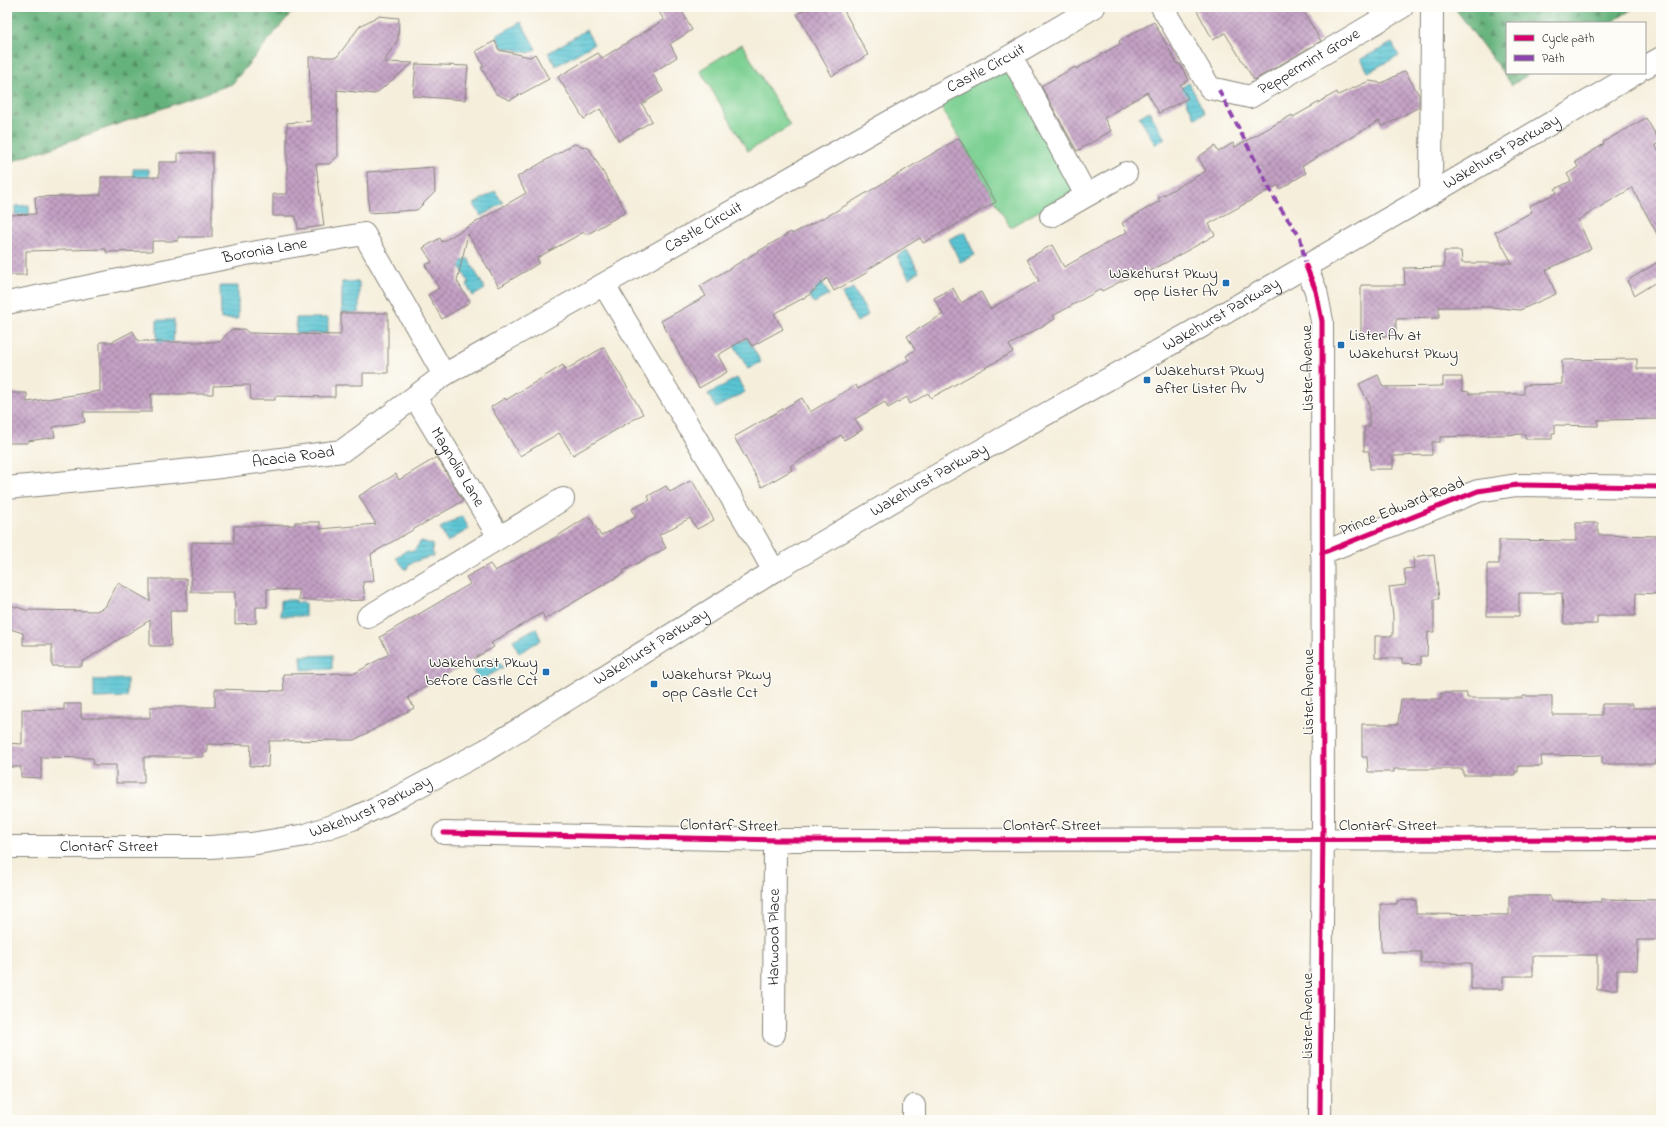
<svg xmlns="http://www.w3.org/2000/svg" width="1668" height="1127" font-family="'Indie Flower',sans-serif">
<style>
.green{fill:#7cd092;stroke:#4c7657}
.forest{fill:url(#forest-firs);stroke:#40674c}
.water{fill:url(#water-rules);stroke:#3b7078}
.building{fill:url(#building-cross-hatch)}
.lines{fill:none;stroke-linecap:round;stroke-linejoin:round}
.minor-casing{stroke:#88857c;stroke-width:24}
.major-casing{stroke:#88857c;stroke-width:24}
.minor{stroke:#fff;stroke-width:22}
.major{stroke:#fff;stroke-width:22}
.quiet{stroke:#8e44ad;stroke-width:4;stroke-dasharray:8 4;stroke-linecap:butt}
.cycleway-casing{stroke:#fdfcf7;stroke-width:8}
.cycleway{stroke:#d6006c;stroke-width:5}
.poi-dot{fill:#1f6fb2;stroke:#fdfcf7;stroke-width:1.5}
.labels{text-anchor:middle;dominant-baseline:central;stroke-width:3;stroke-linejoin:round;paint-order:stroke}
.street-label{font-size:16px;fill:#1c1c1c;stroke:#fdfcf7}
.poi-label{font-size:16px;fill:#1c1c1c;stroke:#fdfcf7;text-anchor:start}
</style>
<defs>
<pattern id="forest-firs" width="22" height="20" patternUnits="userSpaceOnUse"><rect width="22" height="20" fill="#65b27c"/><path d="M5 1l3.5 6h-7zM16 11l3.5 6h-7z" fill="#529065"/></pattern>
<pattern id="water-rules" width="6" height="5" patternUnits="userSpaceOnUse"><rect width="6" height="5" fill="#5ac5d4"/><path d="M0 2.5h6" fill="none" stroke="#4ea9b5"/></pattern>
<pattern id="building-cross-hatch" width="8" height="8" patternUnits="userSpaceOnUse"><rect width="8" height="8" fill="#c3a0c5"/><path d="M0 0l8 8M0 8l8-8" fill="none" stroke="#9e829f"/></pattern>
</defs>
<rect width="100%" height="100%" fill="#fdfcf7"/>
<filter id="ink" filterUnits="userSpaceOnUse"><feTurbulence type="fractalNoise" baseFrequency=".025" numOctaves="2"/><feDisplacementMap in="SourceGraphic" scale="8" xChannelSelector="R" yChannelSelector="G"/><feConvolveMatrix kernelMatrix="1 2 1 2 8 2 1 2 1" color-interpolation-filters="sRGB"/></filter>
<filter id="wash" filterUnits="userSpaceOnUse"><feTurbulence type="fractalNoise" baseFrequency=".012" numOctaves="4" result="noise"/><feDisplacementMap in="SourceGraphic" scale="16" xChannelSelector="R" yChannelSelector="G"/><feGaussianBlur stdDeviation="0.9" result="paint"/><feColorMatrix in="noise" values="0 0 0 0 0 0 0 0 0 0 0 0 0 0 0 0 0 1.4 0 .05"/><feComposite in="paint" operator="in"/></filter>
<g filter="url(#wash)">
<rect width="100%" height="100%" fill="#f5eedb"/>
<!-- green -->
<path class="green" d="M742,44L790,126L748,151L700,70Z
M1002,61L1075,191L1010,227L935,96Z"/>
<!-- forest -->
<path class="forest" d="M7,7H296L232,84L7,163Z
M1454,7H1636L1610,23H1507V73H1530L1512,85Z"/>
<!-- water -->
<path class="water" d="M521,22L536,49L529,53L502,47L496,36Z
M586,30L594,44L556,66L548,53Z
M1392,43L1399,56L1368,72L1361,59Z
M1189,83L1205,113L1195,118L1180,88Z
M1149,111L1165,139L1155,144L1139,117Z
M133,169H149V196H134Z
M495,191L503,203L481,216L474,204Z
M29,205L30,239L16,240L15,206Z
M964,232L975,255L960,262L949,239Z
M907,250L919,272L909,278L897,256Z
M468,258L485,289L473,296L467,285L469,283L458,263Z
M810,260L829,295L814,303L809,295L816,291L802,265Z
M342,282H359V313L342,312Z
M220,286H238V319H221Z
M853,288L868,315L857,322L842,294Z
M296,318H328V333L296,334Z
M157,320H174L173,355H157Z
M747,338L761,362L748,369L734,345Z
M737,378L745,392L716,408L708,394Z
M462,516L469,529L447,542L440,528Z
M421,541L432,544L433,556L410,563L406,570L396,558L407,550L414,551Z
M281,600H296V603H305V616H281Z
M536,628L541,640L519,653L513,640Z
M332,655V669L302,670L301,656Z
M497,657L503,668L479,681L473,671Z
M127,679V697L94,698V680Z"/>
<g id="blocks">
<!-- building -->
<path class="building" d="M656,7H680L692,30L670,44L677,57L652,73L663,91L642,104L652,121L619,141L600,109L584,119L558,77L598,53L602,58L664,20Z
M810,7H842L868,55L832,76L797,14Z
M1195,7H1301L1321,41L1254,80L1225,33L1213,40Z
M378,16L399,18L398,39L384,62L413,63L375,94L337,90L338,156L329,164H316L324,226L298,229L296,216H273V194H287V123L311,121L309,57H337L360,26Z
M1154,22L1177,64L1179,63L1189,80L1180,85L1188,98L1159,113L1147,92L1104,118L1111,131L1077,151L1041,86L1075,67L1076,69L1120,44L1119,41Z
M495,41L499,50L530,57L535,54L549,79L510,100L496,94L481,67H484L476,51Z
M416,64L468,66L465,100L413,96Z
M1405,71L1419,95V107L1382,127L1379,121L1302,166L1306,173L1280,189L1278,185L1209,224L1215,235L1149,272L1147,268L1102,291L1101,289L1053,316L1055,319L1009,345L1013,352L931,398L928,393L910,404L907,397L888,408L885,402L855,419L862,430L844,440L841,435L790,466L792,470L762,487L734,437L802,398L810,412L856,385L858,389L909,360L906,356L915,350L907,336L943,314L934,298L953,288L961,303L981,292L990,309L1039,281L1027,259L1052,245L1064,267L1127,232L1122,223L1160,201L1158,198L1206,171L1198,157L1215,146L1218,152L1233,143L1235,147L1292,115L1293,117L1337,92L1338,95L1369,81L1382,83Z
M1646,118L1660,142L1655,145L1661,155V241L1632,188L1578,220L1591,249L1546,270L1556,294L1520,310L1491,307H1439V318L1396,319V336H1361V285H1405L1404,268L1444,267V251H1461L1462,263H1512L1495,232L1532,212L1529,206L1557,193L1555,189L1571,181L1567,174L1578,167L1575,162L1604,144L1603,142Z
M959,138L996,202L923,243L920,238L867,270L868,272L834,291L827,278L809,295L774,314L783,329L752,346L747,338L718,355L727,372L699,388L661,321L706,296L700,286L791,232L792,234L831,214Z
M574,144L589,148L626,212L586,235L584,232L537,258L539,263L499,287L468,234L457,281L470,302L442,319L428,295L439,288L425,265L432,262L423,248L440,238L442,242L526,193L517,177Z
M178,153H212V237H178V241H152V251L106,252V249L26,251V275H7V215L36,214L35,197L101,195V177H159V162H178Z
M434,167L435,192L417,210L369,213L367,172Z
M1661,260V279L1635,295L1627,281Z
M341,313H388V373H363V385H335V397L275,396V400H251L250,385L213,386V394H151V412H83L85,422L53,427L55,437L28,441V443H7V393H27V402L100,391V342H112L133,331L138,341H149V342H220L231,330L244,329L249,333L341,335Z
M604,347L643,414L573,455L559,433L520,456L491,407L505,398L506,400L563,365L565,370Z
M1637,359V369H1661V419L1598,420V426L1555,425V433H1552V439H1525V434L1440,437V442H1432V455L1393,456V469H1370L1369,451H1364V427H1369V403L1359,384L1378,375L1383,387L1443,386V377H1462V391L1469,392V394H1524V385L1562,384V360Z
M437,457L463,501L371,554L374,581L363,582L365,600L343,601V600H299V590L267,589V607H256V623L235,624V592H191L192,542L234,543V526L295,525V522H320V529L376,524L359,496L396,474L399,480Z
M692,480L714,520L697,529L690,518L659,535L666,548L623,571L624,573L545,619L542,613L491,643L494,647L408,697L414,708L354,740L269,741L268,767L250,766L251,745L207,744V752H203V757H144V783H116V765H94L93,758L41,757V778L21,777V767H7V743L22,744V709L64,710V704H81V718H150V707H215V689L284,691L283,674L355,673L389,654L380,637L470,584L466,577L490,564L495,571L548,542L589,516L601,536L636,517L632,509L650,500L648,496L666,486L670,492Z
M1576,523H1598V535L1661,536V594L1636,593L1635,616H1597V624H1564L1562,593H1519V616H1487V564H1499V540L1576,541Z
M1434,554L1439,599H1434V632H1428L1427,656H1421V664L1402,663V658H1375V636H1393V615L1389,587L1406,585L1404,569L1414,568L1413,557Z
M150,579H187V611H170L171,646H150V620L82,662V666H52V645H23V633L7,628V604L26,610L96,611L105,607L118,583L150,601Z
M1441,693H1467V698H1523V696H1552V715H1602V704H1632V708H1661V760H1656V764H1602V755L1541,756L1542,766H1518V772H1515V775H1463V769H1394V772H1368L1367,757H1362V724H1398L1401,699H1441Z
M1509,896H1550V901L1601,902V899L1661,900V940H1638L1637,970H1617V989L1597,990V955H1533V976H1503V989H1471V963H1421V952H1381L1380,904H1397V901L1416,900V914L1509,915Z"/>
</g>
</g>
<g filter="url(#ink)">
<use href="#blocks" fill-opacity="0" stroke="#88857c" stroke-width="1"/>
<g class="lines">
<!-- minor casing -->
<g class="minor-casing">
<g id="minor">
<path id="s1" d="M1162,7L1210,88L1250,97L1402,7"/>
<path d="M1011,56L1086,195"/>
<path d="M1431,194L1432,7"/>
<path d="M1051,216L1126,173"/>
<path d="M1306,266L1316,291L1322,321L1323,824L1320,1120"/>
<path d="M604,285L752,532L774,571"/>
<path id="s2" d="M7,303L246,254L364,234L444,375"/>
<path id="s3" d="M415,397L499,537"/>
<path id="s4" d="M7,488L212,468L342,451L444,375L935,96L1002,61L1094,7"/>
<path d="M1322,553L1478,491L1517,485L1661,487"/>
<path d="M368,617L563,499"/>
<path d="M444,833L775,840L1661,839"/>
<path id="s5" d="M774,1034L775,840"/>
<path d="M914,1106V1120"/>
</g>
</g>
<!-- major casing -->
<g class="major-casing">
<g id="major">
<path d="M1645,67L1661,58"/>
<path id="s6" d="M7,847H210L251,844L306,835L352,819L391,801L486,750L774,571L925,482L1192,332L1431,194L1636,73"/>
</g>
</g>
<!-- minor -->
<use href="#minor" class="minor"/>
<!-- major -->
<use href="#major" class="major"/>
<!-- quiet -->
<path class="quiet" d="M1219,90L1277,203L1300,237L1306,266"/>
<!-- cycleway casing -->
<g class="cycleway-casing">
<path id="cycleway" d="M1306,266L1316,291L1322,321L1323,824L1320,1120
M1322,553L1478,491L1517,485L1661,487
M444,833L775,840L1661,839"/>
</g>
<!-- cycleway -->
<use href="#cycleway" class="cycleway"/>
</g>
</g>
<!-- markers -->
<g class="poi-dot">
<rect x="1222" y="279" width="8" height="8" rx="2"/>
<rect x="1337" y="341" width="8" height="8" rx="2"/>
<rect x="1143" y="376" width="8" height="8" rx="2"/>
<rect x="542" y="668" width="8" height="8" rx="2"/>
<rect x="650" y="680" width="8" height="8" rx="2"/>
</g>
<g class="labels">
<!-- street labels -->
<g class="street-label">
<text stroke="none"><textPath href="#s1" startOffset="204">Peppermint Grove</textPath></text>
<text stroke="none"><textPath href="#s4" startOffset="1087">Castle Circuit</textPath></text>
<text stroke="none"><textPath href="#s6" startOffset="1678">Wakehurst Parkway</textPath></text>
<text stroke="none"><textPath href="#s4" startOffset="763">Castle Circuit</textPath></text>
<text stroke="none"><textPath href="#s2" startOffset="263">Boronia Lane</textPath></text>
<text stroke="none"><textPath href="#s6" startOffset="1354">Wakehurst Parkway</textPath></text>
<text transform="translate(1308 368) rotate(-91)">Lister Avenue</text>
<text stroke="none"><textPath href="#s4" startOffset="288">Acacia Road</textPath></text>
<text stroke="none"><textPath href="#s3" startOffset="82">Magnolia Lane</textPath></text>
<text stroke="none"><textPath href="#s6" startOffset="1018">Wakehurst Parkway</textPath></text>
<text transform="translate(1402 507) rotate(-22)">Prince Edward Road</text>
<text stroke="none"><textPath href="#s6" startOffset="694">Wakehurst Parkway</textPath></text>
<text transform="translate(1309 692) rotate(-90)">Lister Avenue</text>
<text stroke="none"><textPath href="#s6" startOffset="370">Wakehurst Parkway</textPath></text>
<text transform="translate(729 826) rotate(1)">Clontarf Street</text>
<text x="1052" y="826">Clontarf Street</text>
<text x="1388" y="826">Clontarf Street</text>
<text stroke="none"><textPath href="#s6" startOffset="102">Clontarf Street</textPath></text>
<text stroke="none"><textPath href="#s5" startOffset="97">Harwood Place</textPath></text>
<text transform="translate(1308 1016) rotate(-90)">Lister Avenue</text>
</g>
<!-- poi labels -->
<g class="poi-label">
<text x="1218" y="274" text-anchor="end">Wakehurst Pkwy<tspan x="1218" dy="18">opp Lister Av</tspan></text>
<text x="1349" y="336">Lister Av at<tspan x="1349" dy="18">Wakehurst Pkwy</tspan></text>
<text x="1155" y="371">Wakehurst Pkwy<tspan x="1155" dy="18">after Lister Av</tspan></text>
<text x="538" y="663" text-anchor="end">Wakehurst Pkwy<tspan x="538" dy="18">before Castle Cct</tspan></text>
<text x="662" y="675">Wakehurst Pkwy<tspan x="662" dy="18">opp Castle Cct</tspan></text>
</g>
</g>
<!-- margin -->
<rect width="1668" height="1127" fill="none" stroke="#fdfcf7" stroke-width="24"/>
<!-- legend -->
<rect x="1506" y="22" width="140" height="52" fill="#fdfcf7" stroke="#a3a29f"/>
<rect x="1514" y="35" width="20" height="6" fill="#d6006c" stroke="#a3a29f"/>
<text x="1542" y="42" font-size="12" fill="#1c1c1c">Cycle path</text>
<rect x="1514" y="55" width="20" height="6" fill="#8e44ad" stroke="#a3a29f"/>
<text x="1542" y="62" font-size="12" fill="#1c1c1c">Path</text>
</svg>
